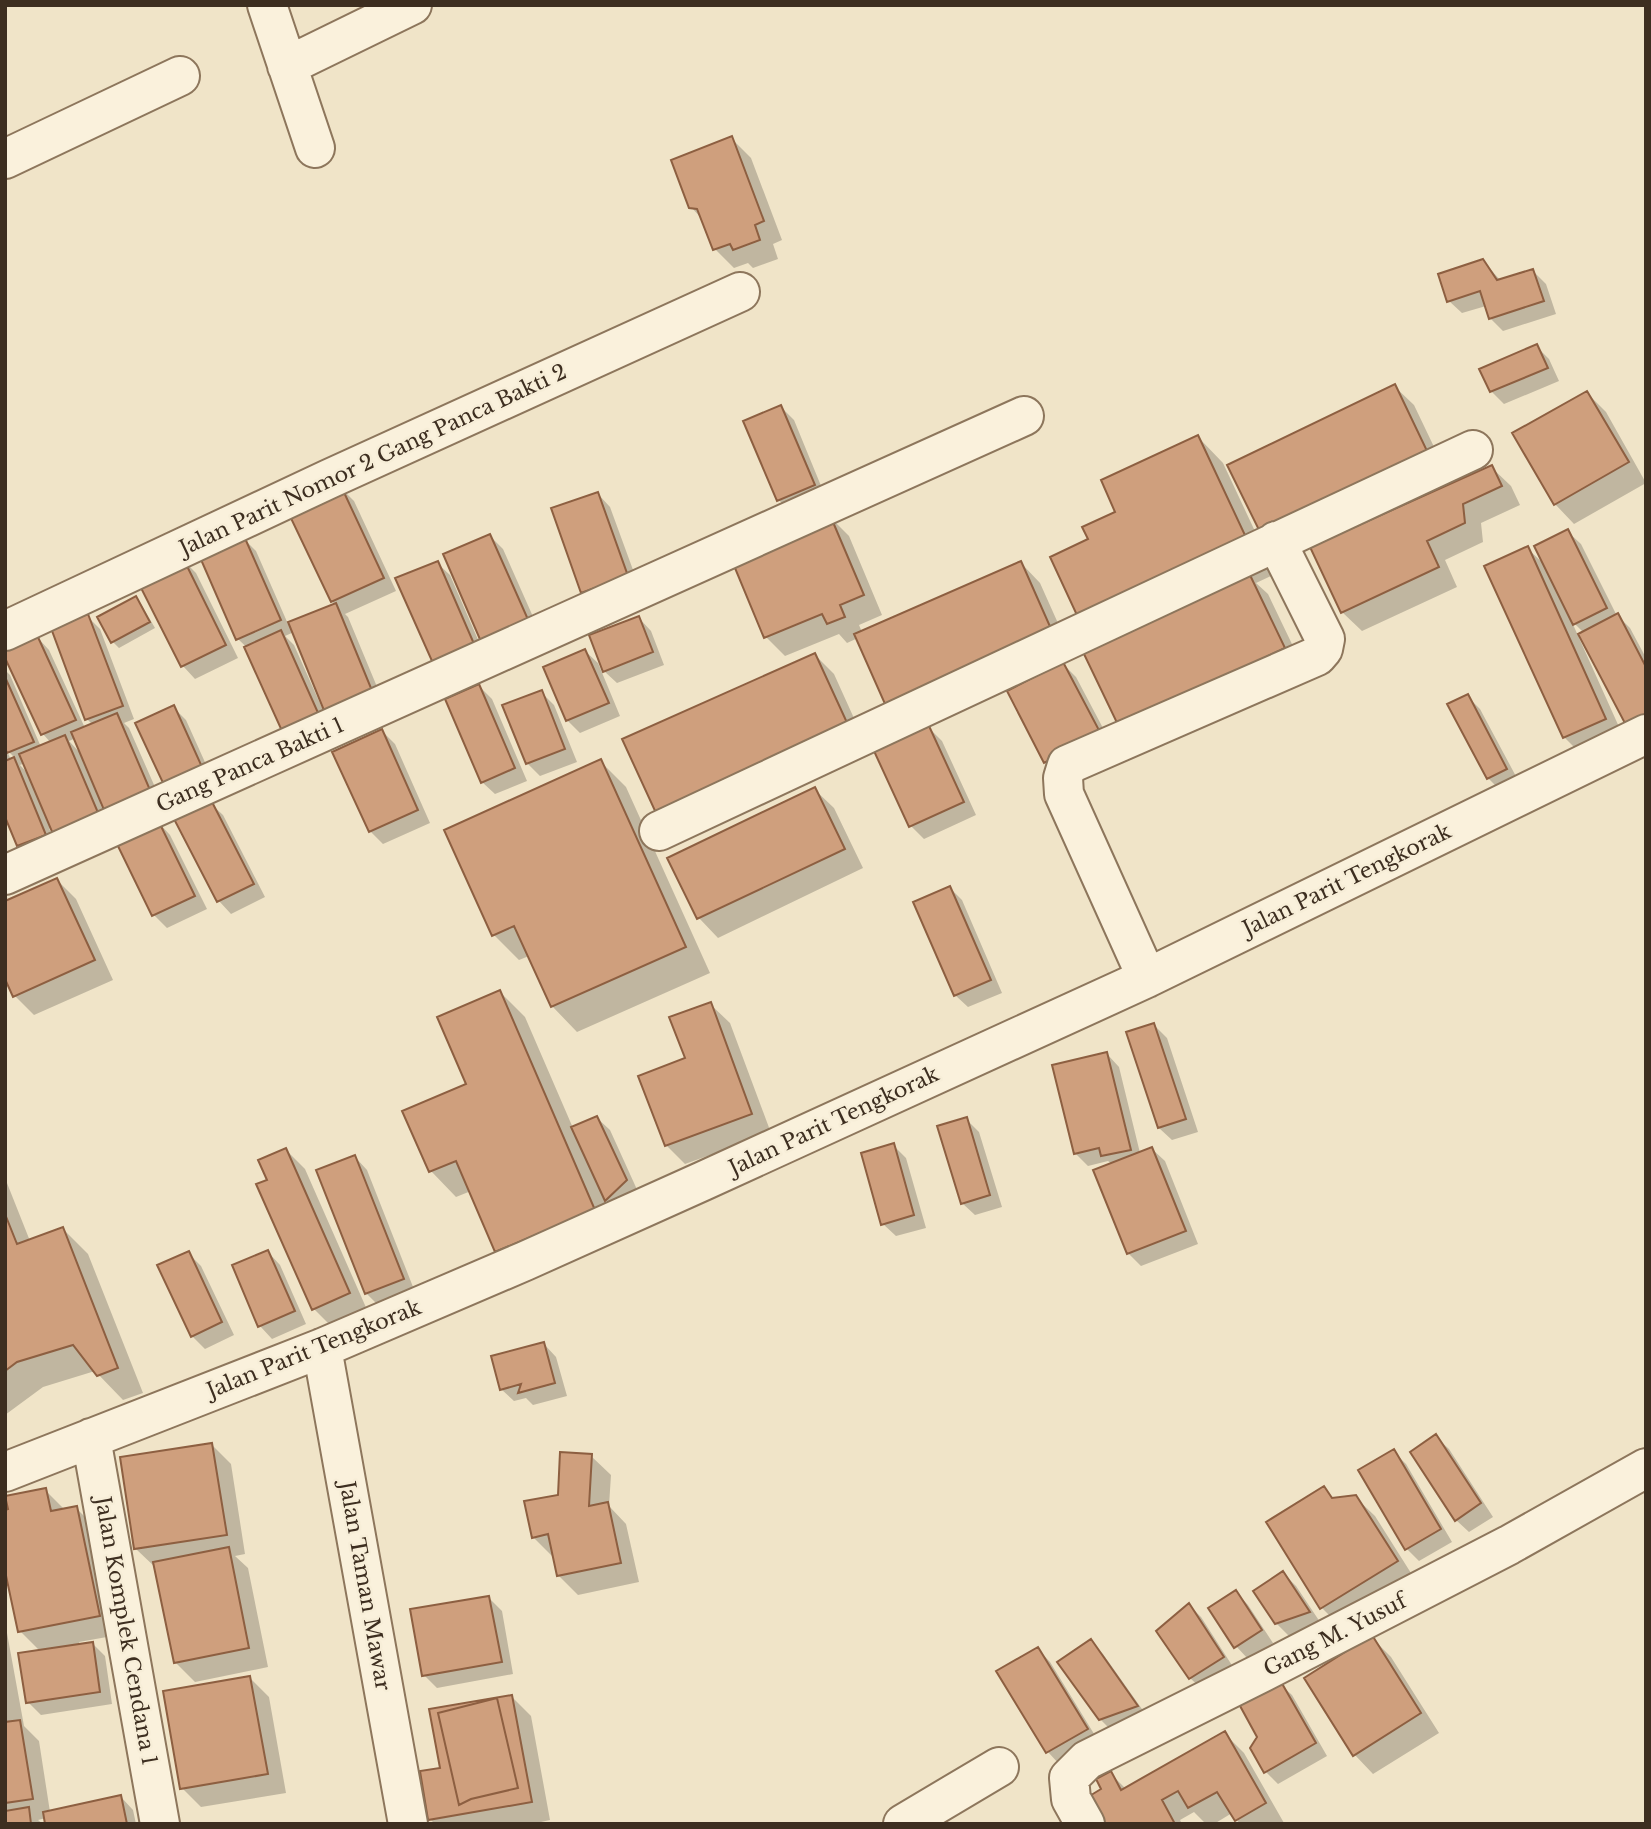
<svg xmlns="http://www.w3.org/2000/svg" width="1651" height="1829" font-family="'Libre Baskerville',serif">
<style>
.shadow{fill:#0003;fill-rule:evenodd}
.building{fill:#cf9f7d;stroke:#8d5f41;stroke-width:2}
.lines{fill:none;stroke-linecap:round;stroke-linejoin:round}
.minor-casing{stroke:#8d765c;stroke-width:42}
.minor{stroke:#faf1dc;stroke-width:38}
.labels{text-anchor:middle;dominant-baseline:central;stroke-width:5;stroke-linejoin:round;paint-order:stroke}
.street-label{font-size:21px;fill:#3d2e20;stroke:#f7eed8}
</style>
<rect width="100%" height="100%" fill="#f0e4c8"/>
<!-- shadow -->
<path class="shadow" d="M732,139L751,158L782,240L773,244L778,259L753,268L748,263L734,268L715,249L703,220L691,207Z
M1483,261L1501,281L1533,271L1546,284L1556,314L1503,331L1490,318L1486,306L1462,313L1449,301Z
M1536,346L1549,359L1559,381L1504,404L1491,391Z
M1394,386L1414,405L1446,472L1282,552Z
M1587,393L1606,412L1646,483L1574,524L1555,504L1515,434Z
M781,407L794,420L826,498L791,513L779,500Z
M1198,437L1223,463L1275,574L1256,583L1268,594L1303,667L1140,745L1090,540Z
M1491,467L1511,486L1520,505L1481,523L1483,542L1445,560L1457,587L1362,631L1342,612Z
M341,488L354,501L396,591L345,614L348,617L385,706L294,632L285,636L294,645L331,728L238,639L243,538L256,551L288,624L335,605L332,601Z
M598,494L610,507L640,589L595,605L583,592Z
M830,517L849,536L882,615L859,625L862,632L1021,563L1040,583L1070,650L858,638L847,643L839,634L785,656L766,637Z
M1568,532L1581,544L1617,616H1618L1630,628L1646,658V739L1584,633L1571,620L1624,738L1583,756L1564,737L1528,549L1546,566Z
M490,536L503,549L542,637L497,656Z
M183,560L196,573L238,658L195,679L183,666Z
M437,563L450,575L489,665L438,669Z
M135,598L141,604L155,628L119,648L113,642L99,617Z
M87,616L100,629L134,719L124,723L129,728L162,803L119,821L100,803L111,828L67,846L49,828L57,848L31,858L19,845L5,812V670L10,675L41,747L51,743L43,734L5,654L37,637L49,650L85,728L93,725L87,719ZM76,738L82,755L69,741ZM6,749L16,759L11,760ZM25,763L29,775L20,765Z
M639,618L651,631L664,665L617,683L604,671Z
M585,651L598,663L620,716L580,733L567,720Z
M815,655L834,674L867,747L677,831Z
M1063,664L1076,677L1113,747L1059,775L1046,762Z
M479,686L492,699L527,781L495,794L482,782Z
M541,692L554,705L577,762L540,776L527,763Z
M1467,696L1480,709L1519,782L1501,791L1488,778Z
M173,707L186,720L213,780L138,724Z
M929,728L942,741L976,815L924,839L911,826Z
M382,731L395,744L430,823L383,844L370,831Z
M601,762L626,787L710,973L577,1032L552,1006L529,956L519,960L494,935Z
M814,789L834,808L863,868L718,938L699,918L670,859Z
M210,803L223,815L265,897L231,914L219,901L177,820Z
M158,822L170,835L207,909L167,928L154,915L117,841Z
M57,880L76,899L113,980L34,1015L15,996Z
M950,888L962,900L1002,993L968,1007L955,995Z
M500,992L525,1017L573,1128L597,1118L610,1130L639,1194L618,1213L604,1198L620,1235L522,1277L497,1251L471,1191L456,1197L431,1171L468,1084Z
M710,1004L730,1023L771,1133L685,1164L666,1145Z
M1154,1025L1167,1038L1198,1132L1172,1140L1159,1128Z
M1107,1054L1119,1067L1140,1153L1152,1149L1165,1161L1198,1244L1141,1266L1128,1253L1112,1164L1108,1161L1088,1166L1075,1153Z
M966,1119L979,1132L1002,1207L975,1215L962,1203Z
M893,1145L906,1158L926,1228L896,1236L883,1224Z
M286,1150L305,1169L368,1312L333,1328L314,1309L269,1180Z
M355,1157L367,1170L415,1292L379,1306L366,1293Z
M5,1178L30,1241L63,1229L88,1254L143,1393L123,1400L95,1371L43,1387L5,1415Z
M268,1252L280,1265L306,1324L272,1339L260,1326L234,1266Z
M188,1253L201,1266L234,1335L205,1349L192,1336Z
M544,1344L556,1357L567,1396L533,1405L526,1398L514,1401L501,1389Z
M1436,1437L1449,1449L1493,1517L1469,1532L1456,1520Z
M212,1445L231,1464L245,1554L235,1556L248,1568L268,1667L195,1682L175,1662L156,1568L136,1549Z
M1393,1451L1406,1464L1452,1542L1419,1561L1407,1549Z
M591,1456L611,1475L609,1506L626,1524L639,1582L578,1595L558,1575L554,1556H552L533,1537L559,1496Z
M1323,1488L1335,1500L1355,1497L1375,1516L1416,1581L1341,1627L1322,1608Z
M45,1490L64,1509L76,1508L96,1528L118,1635L79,1642L80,1645L92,1643L105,1656L112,1704L41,1715L28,1702L40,1651L20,1631Z
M1283,1573L1296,1586L1322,1625L1289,1636L1276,1623Z
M1236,1592L1248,1605L1273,1643L1248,1659L1236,1646Z
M489,1598L502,1611L513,1674L437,1688L424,1675Z
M1189,1605L1201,1617L1235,1670L1203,1690L1190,1678Z
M5,1622L24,1726L39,1741L50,1812L121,1797L133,1810L136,1824H47L46,1818L38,1820L43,1824H5Z
M1372,1638L1391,1657L1439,1733L1373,1774L1354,1754Z
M1090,1642L1103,1654L1149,1719L1113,1732L1100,1719Z
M1038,1649L1050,1662L1099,1742L1060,1765L1048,1752L999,1672Z
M250,1678L269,1697L286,1793L201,1807L182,1788Z
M1279,1683L1292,1695L1327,1756L1278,1784L1266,1772L1259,1737Z
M512,1697L531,1716L550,1820L532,1824H435L430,1819L442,1769Z
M1224,1733L1244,1753L1284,1823L1240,1824L1232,1813L1214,1824H1206L1194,1812L1180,1820L1182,1824H1099L1104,1790L1110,1773L1126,1789Z"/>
<!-- building -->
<path class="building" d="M732,136L764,221L755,225L760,240L733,250L730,244L713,250L697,209L689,208L671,160Z
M1483,259L1497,280L1533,269L1544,301L1489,319L1480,291L1447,302L1438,274Z
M1537,344L1548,368L1490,392L1479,369Z
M1395,384L1428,453L1261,534L1227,465Z
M1587,391L1629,462L1554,505L1512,433Z
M781,405L815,485L777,501L743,421Z
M1198,435L1251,548L1082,626L1050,557L1088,539L1082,527L1115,512L1101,480Z
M1492,465L1502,486L1463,504L1465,523L1427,541L1439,567L1341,613L1310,547Z
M341,486L384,578L331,602L288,512Z
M598,492L628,576L581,593L551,508Z
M830,515L864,595L840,605L845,617L827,624L822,614L764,638L730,556Z
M1568,529L1607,608L1573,625L1534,546Z
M490,534L530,624L482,644L443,554Z
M244,536L281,620L236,640L199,555Z
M1528,546L1606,719L1563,738L1484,566Z
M183,558L226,645L181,667L137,580Z
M438,561L478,653L436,670L395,578Z
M1021,561L1052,631L885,704L854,634Z
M1249,573L1285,648L1119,727L1083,652Z
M136,596L150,622L111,643L97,617Z
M336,603L373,693L325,713L288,622Z
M1618,613L1646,667V720L1628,729L1578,634Z
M88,614L123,706L85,720L51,628Z
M639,616L653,652L603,672L589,635Z
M281,630L319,715L282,731L244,647Z
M37,635L76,720L41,735L5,658V649Z
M585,649L609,703L566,721L543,667Z
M815,653L849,727L656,813L622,739Z
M1063,662L1101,734L1044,763L1007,691Z
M5,677L34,742L7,753L5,748Z
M479,684L515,768L481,783L445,699Z
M542,690L565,749L526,764L502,705Z
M1468,694L1507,769L1487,779L1447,704Z
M174,705L202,767L164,785L135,723Z
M117,713L150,790L104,810L71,732Z
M929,726L964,802L909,827L874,751Z
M382,729L418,810L369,832L332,752Z
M65,735L99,815L53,834L19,754Z
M14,757L46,835L17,846L5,817V761Z
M601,759L686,947L551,1007L514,926L492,936L444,830Z
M815,787L845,849L697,919L667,858Z
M211,800L254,884L217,902L174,819Z
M158,820L195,896L152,916L115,840Z
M57,878L95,960L13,997L5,979V901Z
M950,886L991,980L954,996L913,902Z
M500,990L595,1210L495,1252L456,1161L429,1172L402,1111L466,1084L437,1017Z
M711,1002L752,1114L665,1146L638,1076L685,1058L669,1017Z
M1154,1023L1186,1119L1158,1128L1126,1032Z
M1107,1052L1131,1150L1101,1156L1099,1148L1074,1154L1052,1065Z
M597,1116L627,1180L605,1201L571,1127Z
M967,1117L990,1195L961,1204L937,1126Z
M894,1143L914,1215L881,1225L861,1153Z
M1152,1147L1186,1231L1127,1254L1093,1170Z
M286,1148L350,1293L312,1310L256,1184L267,1180L258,1160Z
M355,1155L404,1279L365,1294L316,1170Z
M5,1214L17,1244L63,1227L118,1368L97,1376L73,1345L17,1362L5,1371Z
M268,1250L295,1311L258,1327L232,1265Z
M189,1251L222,1322L191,1337L157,1265Z
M544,1342L555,1383L518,1393L521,1384L500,1390L491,1356Z
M1436,1434L1481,1503L1455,1521L1410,1452Z
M212,1443L227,1535L134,1549L120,1457Z
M1394,1449L1441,1529L1405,1550L1358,1470Z
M560,1452L592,1454L589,1506L608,1502L621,1563L557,1576L548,1534L532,1538L524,1501L558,1495Z
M1324,1486L1332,1498L1356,1495L1398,1561L1320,1609L1266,1522Z
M46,1488L51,1511L77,1506L100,1616L18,1632L5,1571V1510L8,1509L5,1496Z
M229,1547L249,1648L174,1663L153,1562Z
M1283,1571L1310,1612L1275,1624L1253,1591Z
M1236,1590L1262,1630L1234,1648L1208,1608Z
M489,1596L502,1662L422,1676L410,1609Z
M1189,1603L1224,1657L1189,1679L1156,1631Z
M1372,1635L1421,1713L1353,1756L1304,1678Z
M1091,1639L1138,1706L1099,1720L1057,1662Z
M93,1642L100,1692L26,1703L18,1653Z
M1038,1647L1088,1729L1046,1753L996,1671Z
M250,1676L268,1774L180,1789L163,1691Z
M1280,1680L1316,1743L1264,1773L1250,1748L1257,1737L1239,1704Z
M512,1695L532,1802L428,1820L420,1771L440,1768L429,1709Z
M497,1698L518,1788L471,1799L459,1805L438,1713Z
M20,1720L33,1799L5,1803V1722Z
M1225,1731L1266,1803L1235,1821L1217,1792L1188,1808L1178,1791L1162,1800L1175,1824H1097L1083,1800L1101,1789L1096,1779L1111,1771L1121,1790Z
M121,1795L127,1824H45L43,1812Z
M29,1807L31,1824H5V1811Z"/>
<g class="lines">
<!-- minor casing -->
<g class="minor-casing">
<path id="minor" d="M267,5L315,148
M287,66L412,5
M5,159L180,76
M5,631L329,479L740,292
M659,831L1473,450
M5,875L1024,416
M1147,978L1064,794L1063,778L1067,765L1317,656L1323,649L1325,639L1276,541
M322,1348L408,1824
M91,1438L160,1824
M5,1472L322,1348L525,1261L703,1181L1147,978L1646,734
M903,1824L999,1767
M1085,1824L1071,1799L1069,1778L1087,1760L1263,1672L1509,1545L1646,1468"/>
</g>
<!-- minor -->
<use href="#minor" class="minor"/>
</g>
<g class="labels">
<!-- street labels -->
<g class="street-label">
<text transform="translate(373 460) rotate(-25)">Jalan Parit Nomor 2 Gang Panca Bakti 2</text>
<text transform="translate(250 765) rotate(-24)">Gang Panca Bakti 1</text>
<text transform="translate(1347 880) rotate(-26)">Jalan Parit Tengkorak</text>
<text transform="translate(834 1121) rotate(-25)">Jalan Parit Tengkorak</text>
<text transform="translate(314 1349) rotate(-22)">Jalan Parit Tengkorak</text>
<text transform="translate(365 1586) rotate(80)">Jalan Taman Mawar</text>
<text transform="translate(126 1631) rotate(80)">Jalan Komplek Cendana 1</text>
<text transform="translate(1335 1635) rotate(-27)">Gang M. Yusuf</text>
</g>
</g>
<!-- border -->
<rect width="1651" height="1829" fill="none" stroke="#3d2e20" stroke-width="14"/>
</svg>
